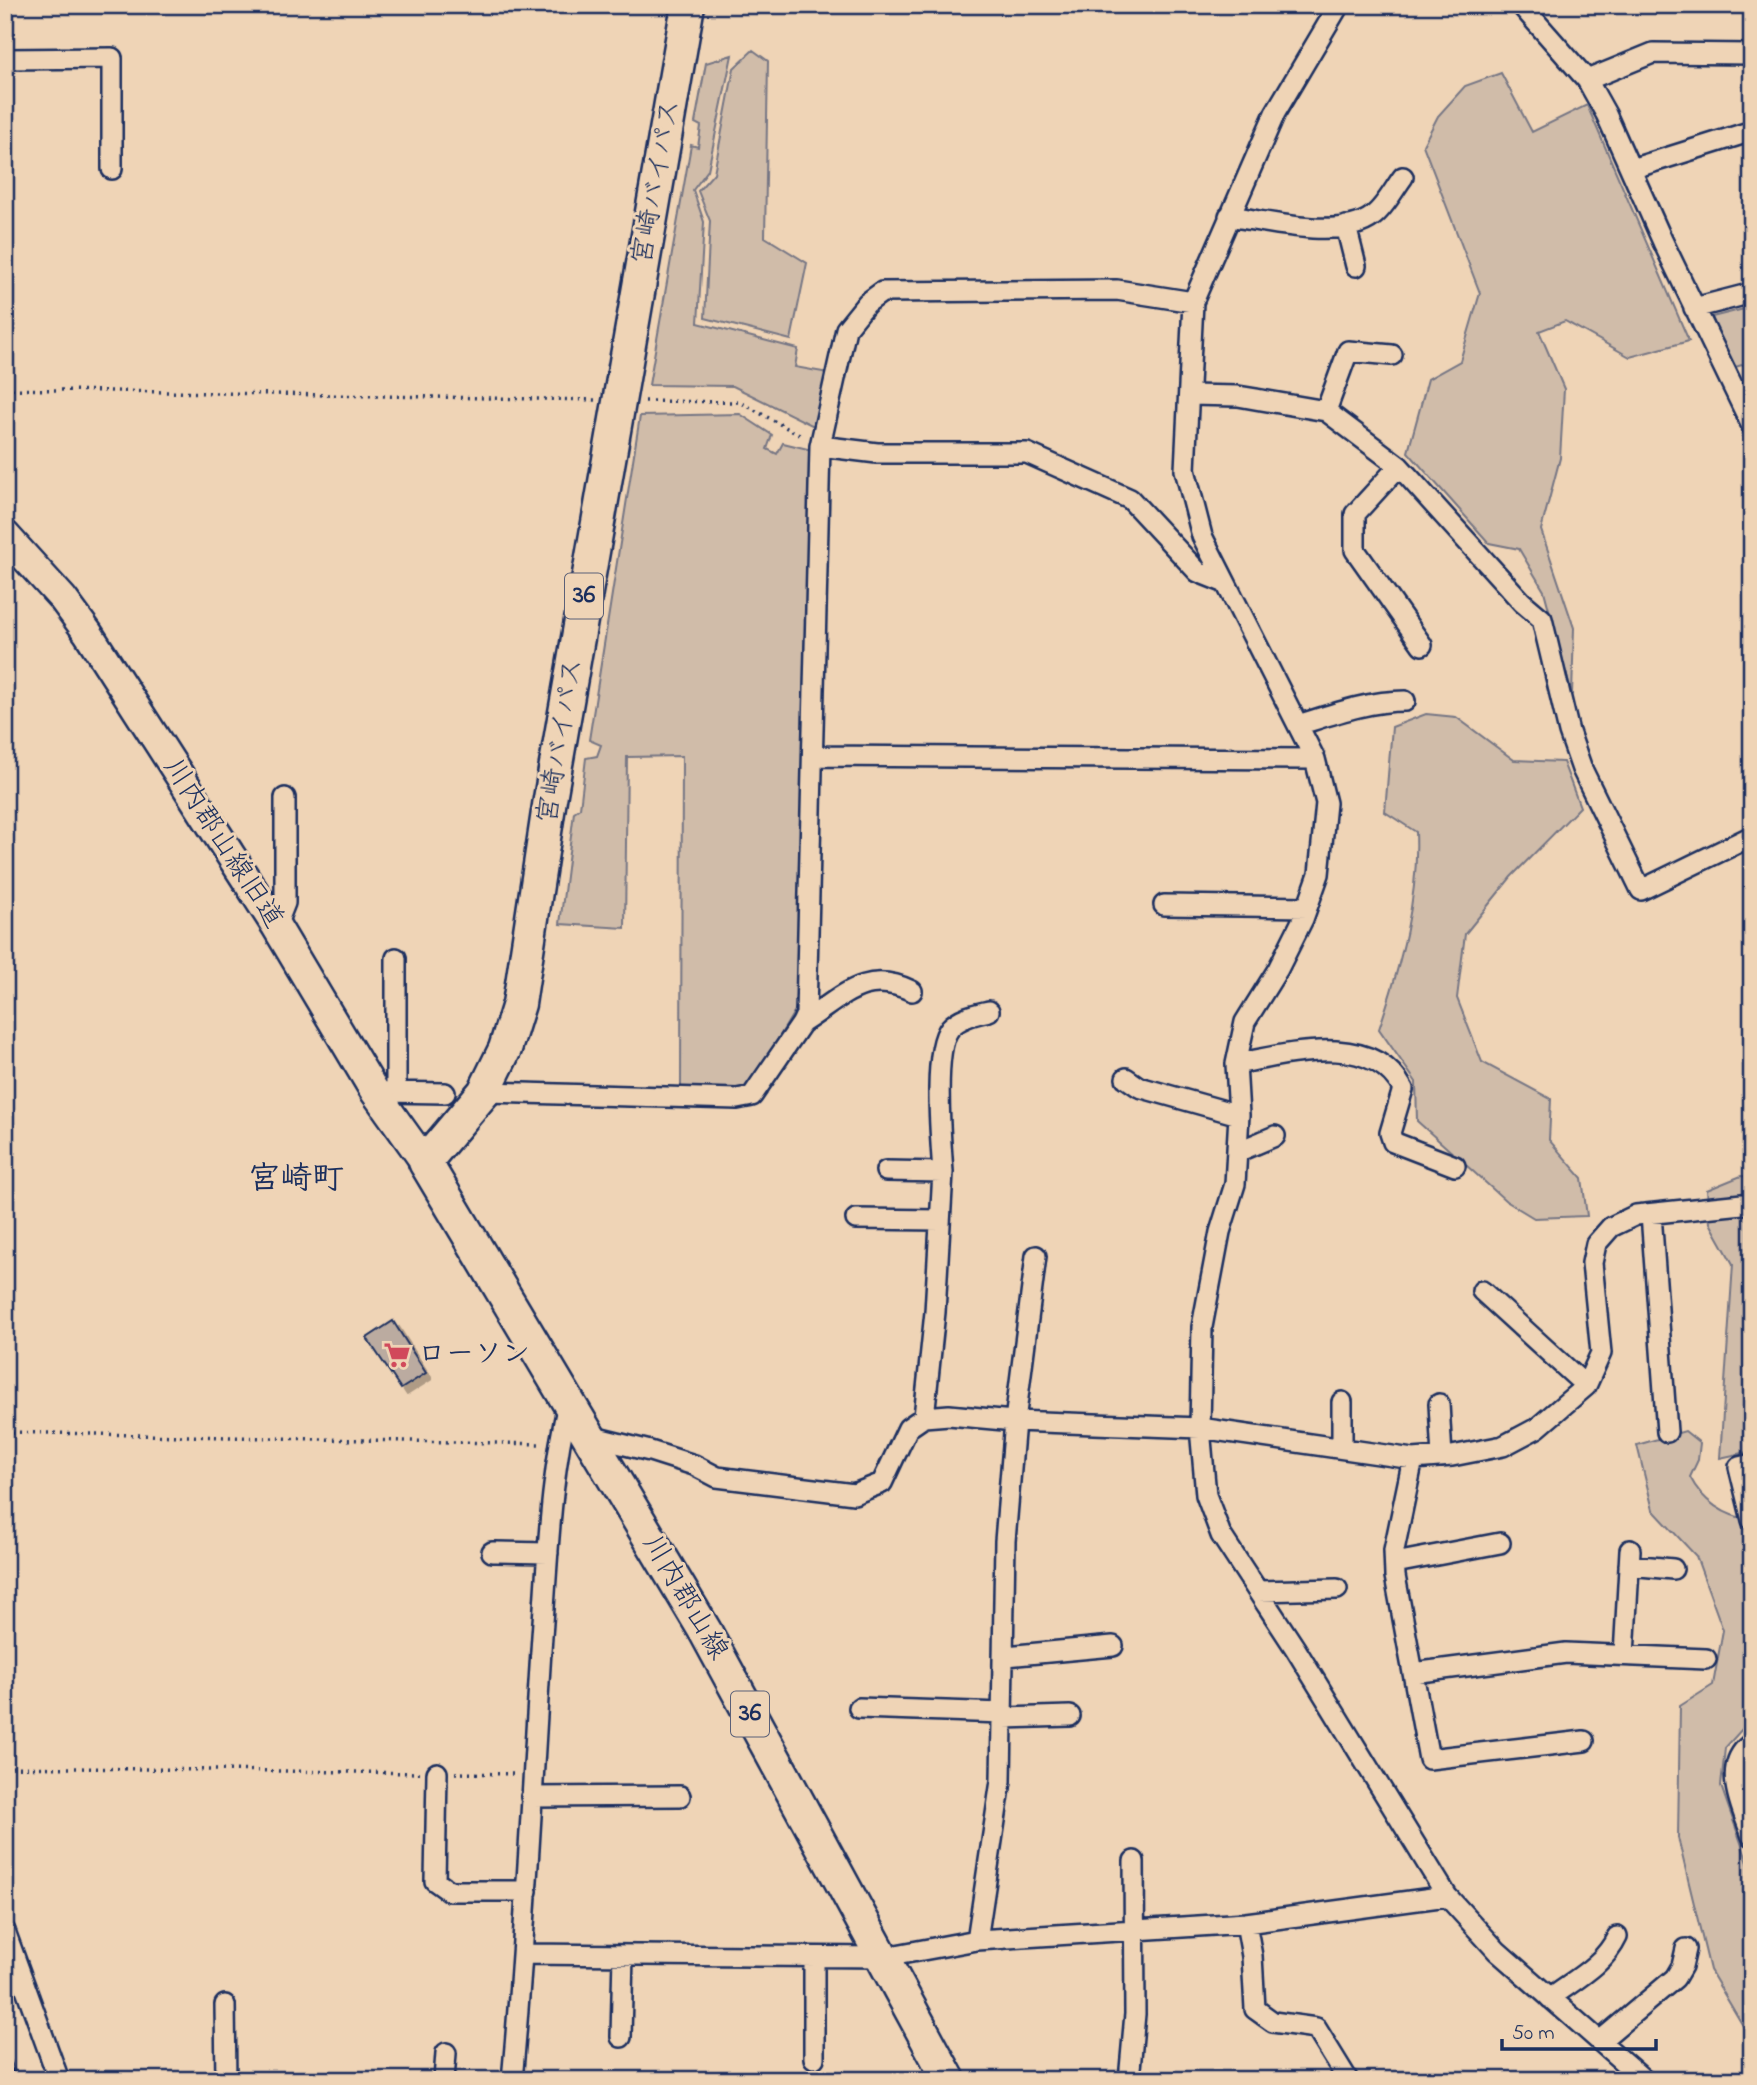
<svg xmlns="http://www.w3.org/2000/svg" width="1757" height="2085" font-family="'Indie Flower','Klee One',sans-serif">
<style>
.green{fill:#d0bca9;stroke:#767684;stroke-width:2}
.building{fill:#bbaba0;stroke:#1b2f5e;stroke-width:2;filter:url(#shadow)}
.lines{fill:none;stroke-linecap:round;stroke-linejoin:round}
.street-casing{stroke:#1b2f5e;stroke-width:24}
.secondary-casing{stroke:#1b2f5e;stroke-width:33}
.primary-casing{stroke:#1b2f5e;stroke-width:37}
.path{stroke:#1b2f5e;stroke-width:3.5;stroke-dasharray:2 5;stroke-linecap:butt}
.street{stroke:#efd4b6;stroke-width:19}
.secondary{stroke:#efd4b6;stroke-width:28}
.primary{stroke:#efd4b6;stroke-width:32}
.rail-casing{stroke:#1b2f5e;stroke-width:8}
.rail{stroke:#efd4b6;stroke-width:5;stroke-dasharray:16;stroke-linecap:butt}
.labels{text-anchor:middle;dominant-baseline:central;stroke-width:6;stroke-linejoin:round;paint-order:stroke}
.shield{fill:#efd4b6;stroke:#5b6078;stroke-width:2}
.shield-label{font-size:26px;font-weight:bold;fill:#1b2f5e}
.street-label{font-size:28px;fill:#1b2f5e;stroke:#efd4b6}
.poi-label{font-size:28px;font-weight:bold;fill:#1b2f5e;stroke:#efd4b6;text-anchor:start}
.quarter-label{font-size:32px;font-weight:bold;fill:#1b2f5e;stroke:#efd4b6}
</style>
<defs>
<filter id="shadow"><feDropShadow dx="6" dy="6" stdDeviation="0" flood-color="#0004"/></filter>
</defs>
<rect width="100%" height="100%" fill="#efd4b6"/>
<filter id="ink" filterUnits="userSpaceOnUse"><feTurbulence type="fractalNoise" baseFrequency=".0143" numOctaves="2"/><feDisplacementMap in="SourceGraphic" scale="14" xChannelSelector="R" yChannelSelector="G"/><feConvolveMatrix kernelMatrix="1 2 1 2 8 2 1 2 1" color-interpolation-filters="sRGB"/></filter>
<g filter="url(#ink)">
<!-- green -->
<path class="green" d="M753,50L768,61L765,237L807,263L791,340L705,318L710,221L698,191L714,173L734,68Z
M732,55L708,170L693,190L704,222L698,323L798,349L795,367L829,373L816,427L733,386L649,385L691,145L698,147L701,126L695,123L706,63Z
M1501,73L1532,132L1587,105L1689,341L1630,357L1565,321L1539,331L1564,389L1560,458L1541,530L1574,628L1572,695L1544,591L1519,549L1489,543L1408,452L1428,379L1460,361L1480,293L1423,145L1438,116L1465,86Z
M1752,307V362L1732,368L1712,317Z
M740,414L772,435L767,449L777,454L783,443L812,450L797,1007L749,1088L681,1090L682,756L627,757L625,928L560,924L574,812L580,808L586,758L597,756L601,745L589,740L640,416Z
M1426,714L1456,717L1514,760L1563,762L1580,807L1511,877L1465,934L1457,998L1482,1062L1551,1099L1549,1140L1582,1178L1587,1216L1534,1218L1506,1201L1417,1121L1416,1082L1379,1029C1400,967 1419,898 1416,832L1385,812L1392,727Z
M1741,1176L1752,1177V1451L1720,1458L1733,1264L1710,1223L1707,1190Z
M1685,1431L1700,1443L1698,1460L1690,1477C1702,1501 1725,1517 1752,1520V1724L1742,1729L1725,1748L1721,1786L1752,1874V2041L1710,1970L1678,1838L1680,1706L1713,1685L1723,1630L1696,1556L1653,1510L1637,1445Z"/>
<!-- building -->
<path class="building" d="M393,1321L426,1373L401,1389L367,1338Z"/>
<g class="lines">
<!-- street casing -->
<g class="street-casing">
<path id="street" d="M1339,5L1275,113L1193,302L1185,470L1202,536L1315,759L1326,803L1319,874L1303,919L1278,969L1245,1022L1236,1064L1239,1115L1235,1184L1220,1232L1202,1327L1200,1428L1206,1495L1221,1535L1295,1648L1447,1896L1497,1951L1644,2080
M1521,5L1587,80L1606,114L1663,242L1752,426
M5,59L112,58V169
M1587,80L1653,53L1752,54
M1631,169L1752,131
M1229,216C1266,221 1341,241 1373,216C1385,207 1394,189 1403,177
M1346,226L1356,266
M1694,308L1752,293
M1189,395L1238,396L1326,411L1399,466L1522,602L1542,619L1569,732L1582,769L1641,890L1752,836
M1326,411L1348,351L1392,355
M820,446L877,453H1027L1130,499L1198,572L1223,582
M1399,466L1355,514V550L1422,645
M1298,725C1333,714 1368,701 1405,701
M815,756L1315,759
M1164,905L1307,907
M276,926L285,903V798
M802,1023C842,998 864,968 912,991
M1236,1064C1288,1054 1372,1030 1403,1089L1390,1133L1393,1142L1455,1166
M1126,1078L1139,1087L1239,1115
M383,1092L445,1093
M396,1092V958
M484,1092L737,1099L752,1096L802,1023L806,1014L820,446L846,329L867,303L882,292L1117,290L1193,302
M1237,1152L1275,1136
M886,1171L943,1172L935,1312L924,1417
M943,1172C941,1142 932,1050 950,1028C960,1017 976,1014 989,1011
M1651,1214L1667,1432
M856,1219L940,1220
M1482,1291L1586,1386
M1342,1402V1448
M1439,1404L1442,1457
M589,1436L650,1451L694,1465L717,1477L854,1494L882,1483L908,1428L924,1417L949,1415L1015,1421L1200,1428L1413,1459L1452,1456L1503,1446L1537,1428L1586,1386L1601,1353L1592,1263L1596,1244L1611,1227L1636,1215L1752,1203
M1413,1459L1394,1550L1395,1576L1429,1759L1584,1741
M1752,1464L1739,1467L1752,1520
M492,1552L548,1553
M1395,1563L1500,1543
M1629,1565L1673,1569
M1258,1591L1337,1589
M1624,1655L1630,1550
M1006,1656L1113,1646
M1413,1673L1566,1653L1706,1659
M859,1708L1003,1713
M1003,1718L1070,1716
M1752,1743C1720,1765 1742,1808 1752,1836
M437,1773L435,1881L449,1891H527
M531,1797L680,1796
M1246,1923L1252,1956L1255,2009L1273,2022L1316,2028L1348,2080
M5,1931L59,2080
M977,1940L1001,1781L1005,1541L1015,1421L1036,1256
M524,1954L885,1957L977,1940L1246,1923L1447,1896
M814,1957V2058
M1550,1998C1574,1980 1604,1965 1617,1937
M225,2005L226,2080
M621,2037L623,1955
M1600,2041L1675,1978L1682,1966L1686,1949
M444,2080L446,2053
M512,2080C526,1932 532,1784 542,1636C548,1557 550,1477 569,1400
M1129,2080L1135,2014L1134,1861"/>
</g>
<!-- secondary casing -->
<g class="secondary-casing">
<path id="secondary" d="M5,535L63,599L88,633L276,926L375,1092L425,1162"/>
</g>
<!-- primary casing -->
<g class="primary-casing">
<path id="primary" d="M688,5L550,799L519,1004L505,1049L484,1092L425,1162L705,1631L949,2080"/>
</g>
<!-- path -->
<path class="path" d="M5,389L595,400
M645,401L740,402L803,437
M5,1432L542,1444
M5,1767L420,1773
M455,1773L514,1774"/>
<!-- street -->
<use href="#street" class="street"/>
<!-- secondary -->
<use href="#secondary" class="secondary"/>
<!-- primary -->
<use href="#primary" class="primary"/>
<!-- rail casing -->
<g class="rail-casing">
<path id="rail" d="M5,2054L14,2080"/>
</g>
<!-- rail -->
<use href="#rail" class="rail"/>
</g>
</g>
<!-- icons -->
<defs>
<g id="supermarket-bare" transform="scale(2.1)"><path d="M-6-5.5h2.5l.6 2H6L4.5 2H-2.5L-4.4-4H-6ZM-1.5 3.2a1.3 1.3 0 1 0 .1 0ZM3 3.2a1.3 1.3 0 1 0 .1 0Z" fill="#d1495b" stroke="#efd4b6" stroke-width="2.5" paint-order="stroke"/></g>
</defs>
<g fill-rule="evenodd">
<use href="#supermarket-bare" x="397" y="1355"/>
</g>
<g class="labels">
<!-- shield labels -->
<g class="shield">
<rect x="565" y="573.5" width="38" height="45" rx="5"/>
<rect x="731" y="1691.5" width="38" height="45" rx="5"/>
</g>
<g class="shield-label">
<text x="584" y="596">36</text>
<text x="750" y="1714">36</text>
</g>
<!-- street labels -->
<g class="street-label">
<text transform="translate(657 182) rotate(-80)">宮崎バイパス</text>
<text transform="translate(561 741) rotate(-81)">宮崎バイパス</text>
<text transform="translate(222 844) rotate(57)">川内郡山線旧道</text>
<text transform="translate(684 1598) rotate(59)">川内郡山線</text>
</g>
<!-- poi labels -->
<g class="poi-label">
<text x="418" y="1355">ローソン</text>
</g>
<!-- quarter labels -->
<g class="quarter-label">
<text x="296" y="1180">宮崎町</text>
</g>
</g>
<!-- margin -->
<rect width="1757" height="2085" fill="none" stroke="#efd4b6" stroke-width="28"/>
<rect x="14" y="14" width="1729" height="2057" fill="none" stroke="#1b2f5e" stroke-width="2.5" filter="url(#ink)"/>
<!-- scale -->
<path d="M1502 2039v10h154v-10" fill="none" stroke="#1b2f5e" stroke-width="3.5"/>
<text x="1512" y="2039" font-size="21" fill="#1b2f5e" stroke="#efd4b6" stroke-width="5" paint-order="stroke">50 m</text>
</svg>
